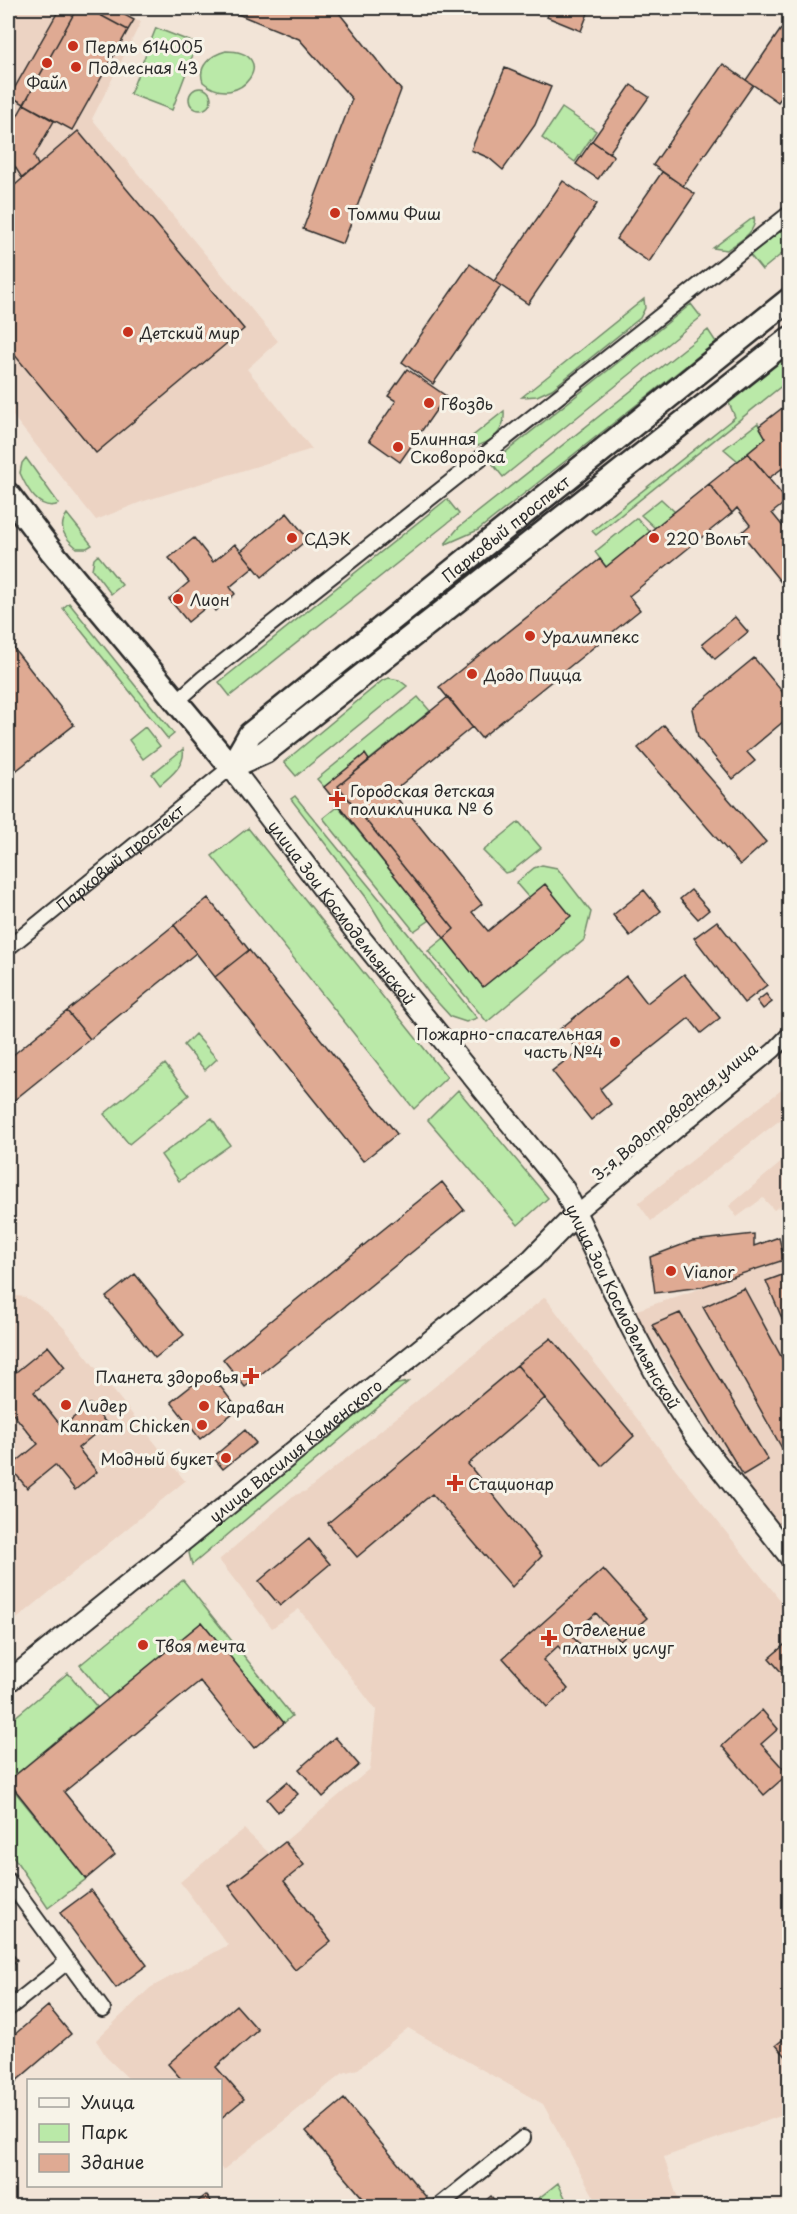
<svg xmlns="http://www.w3.org/2000/svg" width="797" height="2214" font-family="'Playpen Sans',sans-serif">
<style>
.built{fill:#ecd3c3}
.green{fill:#bae9a8;stroke:#728a6a;stroke-width:1.5}
.building{fill:#dfaa93;stroke:#2b2b2b;stroke-width:1.5}
.lines{fill:none;stroke-linecap:round;stroke-linejoin:round}
.street-casing{stroke:#2b2b2b;stroke-width:18}
.secondary-casing{stroke:#2b2b2b;stroke-width:24}
.primary-casing{stroke:#2b2b2b;stroke-width:27}
.street{stroke:#f7f3e8;stroke-width:14}
.secondary{stroke:#f7f3e8;stroke-width:20}
.primary{stroke:#f7f3e8;stroke-width:22}
.poi-dot{fill:#c8321e;stroke:#f7f3e8;stroke-width:2}
.labels{text-anchor:middle;dominant-baseline:central;stroke-width:6;stroke-linejoin:round;paint-order:stroke}
.poi-label{font-size:16px;fill:#2b2b2b;stroke:#f7f3e8;text-anchor:start}
.street-label{font-size:16px;fill:#2b2b2b;stroke:#f7f3e8}
</style>
<rect width="100%" height="100%" fill="#f2e4d7"/>
<filter id="ink" filterUnits="userSpaceOnUse"><feTurbulence type="fractalNoise" baseFrequency=".0167" numOctaves="2"/><feDisplacementMap in="SourceGraphic" scale="12" xChannelSelector="R" yChannelSelector="G"/><feConvolveMatrix kernelMatrix="1 2 1 2 8 2 1 2 1" color-interpolation-filters="sRGB"/></filter>
<g filter="url(#ink)">
<!-- built -->
<path class="built" d="M8,8H116L141,22L92,119L278,341L247,369L312,449L141,502L96,520L8,410Z
M789,1084V1113L651,1221L638,1203Z
M789,1156V1199L774,1210L763,1198L737,1217L729,1206Z
M784,1260L790,1272L789,1540L693,1409L634,1311Z
M8,1295L25,1297L48,1312L64,1328L185,1481L13,1622L8,1616Z
M545,1297L663,1453L789,1611V2113L664,2157L680,2206H599L543,2104L408,2028L358,2069L343,2073L223,2170L220,2167V2080H130L107,2058L96,2040L150,1988L228,1945L180,1882L244,1829L270,1854L370,1769L376,1710L299,1609L272,1628L219,1560L293,1496L306,1491Z"/>
<!-- green -->
<path class="green" d="M156,28L197,44L172,110L130,94Z
M226,51C282,51 240,114 203,82C197,66 211,55 226,51Z
M189 99a11 11 0 1 1 22 0a11 11 0 1 1-22 0Z
M562,108L596,131L575,162L542,138Z
M754,217C758,232 738,242 727,250L713,248Z
M789,224V248L762,270L750,255Z
M644,299L645,308L640,318L552,389L537,396L522,397Z
M691,304L701,317L503,477L492,463Z
M708,330L716,342L478,530L444,545L459,527Z
M789,355V380L596,535L592,531L735,417L729,403Z
M504,411C506,437 482,449 459,447Z
M758,423L766,438L738,461L724,449Z
M26,458L59,504C39,512 27,489 20,473L22,463Z
M447,499L459,514L230,696L219,682Z
M661,499L675,512L655,528L641,515Z
M67,514L92,545L87,548H77C65,538 57,528 67,514Z
M637,518L650,532L606,567L595,552Z
M98,555L122,585L111,594L92,569L94,559Z
M69,603L174,734L168,739L63,608Z
M389,678L399,680L407,686L296,776L284,762L383,680Z
M418,697L430,711L369,760L364,755L324,787L317,779Z
M145,727L160,746L143,759L129,740Z
M183,749C186,764 171,776 160,785L152,774Z
M295,796L477,1018L466,1022L451,1017L429,993L404,959L366,897L291,799Z
M338,806L430,920L414,931L323,818Z
M519,822L541,848L512,871L505,873L483,851Z
M248,828L447,1077L414,1109L212,856Z
M542,865L557,868L591,912L584,940L487,1022L428,951L444,938L483,986L570,916L546,885L529,898L516,883L534,868Z
M195,1034L217,1059L205,1070L184,1045Z
M165,1064L189,1095L129,1144L104,1114Z
M458,1090L548,1198L518,1225L428,1120Z
M212,1118L230,1145L179,1181L161,1155Z
M408,1382L192,1565L189,1553L190,1546L387,1386Z
M183,1580L292,1716L284,1723L202,1622L108,1699L80,1665Z
M68,1673L97,1707L8,1781V1723Z
M8,1783L86,1879L48,1908L8,1849Z
M558,2183L569,2206H529Z"/>
<!-- building -->
<path class="building" d="M60,8H77L24,104L10,96Z
M77,8H87L128,30L72,130L24,104Z
M87,8H112L134,20L128,30Z
M223,8H335L401,90L343,244L303,229L352,99L299,39Z
M551,8H590L581,31L547,17Z
M790,16V86L778,102L746,80Z
M723,64L753,85L683,186L653,165Z
M505,68L551,87L535,125L503,170L489,158L471,150Z
M631,85L649,97L609,153L592,141Z
M24,104L54,121L34,156L38,165L22,178L8,156V133Z
M78,131L244,329L96,453L8,347V191Z
M592,141L614,156L598,179L576,164Z
M662,172L695,194L649,262L616,239Z
M563,181L597,204L528,304L494,281Z
M470,264L501,286L433,384L402,362Z
M407,369L446,396L400,462L369,440L396,401L388,396Z
M790,402V468L787,465L769,478L748,453L766,438L759,426Z
M748,453L787,501L772,513L790,535V582L784,586L741,533L750,525L737,508L732,513L709,484Z
M709,484L732,513L629,596L640,610L481,738L439,687L600,559L606,567Z
M287,513L308,539L262,577L241,551Z
M194,538L213,562L235,544L254,567L230,587L235,594L225,603L215,611L210,604L188,622L169,599L189,582L169,558Z
M735,617L748,632L715,659L702,644Z
M8,641L74,725L8,777Z
M754,658L790,701V716L747,752L755,761L733,779L698,737L692,709Z
M448,697L472,727L392,792L482,904L472,912L488,931L545,884L571,916L483,987L444,938L454,929L338,786Z
M664,725L766,842L740,865L638,748Z
M365,754L369,760L338,786L454,929L444,938L324,787Z
M644,890L661,911L630,936L613,915Z
M691,890L709,910L698,919L680,899Z
M208,898L249,950L215,977L174,925Z
M717,921L767,985L744,1003L694,938Z
M174,925L196,953L90,1039L67,1011Z
M249,950L397,1134L363,1161L215,977Z
M684,974L720,1018L701,1033L689,1018L600,1089L611,1104L591,1120L552,1071L578,1051L560,1029L626,976L647,1003Z
M766,994L772,1002L763,1009L757,1001Z
M67,1011L90,1039L8,1105V1059Z
M442,1182L464,1210L245,1387L223,1359Z
M754,1234V1246L779,1237L784,1260L701,1287L655,1293L650,1257L692,1241Z
M135,1274L184,1335L155,1358L106,1297Z
M785,1274L790,1285V1337L766,1281Z
M744,1288L790,1373V1403L785,1406L790,1415V1446L783,1450L703,1307Z
M680,1313L768,1460L743,1475L652,1325Z
M551,1338L634,1436L602,1466L517,1365Z
M48,1346L65,1367L34,1392L62,1427L90,1404L107,1424L78,1448L97,1472L75,1490L55,1465L27,1488L10,1467L38,1444L10,1410L8,1412V1362L16,1372Z
M517,1365L545,1398L468,1464L542,1556L512,1587L432,1494L357,1557L328,1523Z
M209,1372L238,1409L200,1439L171,1402Z
M245,1430L256,1443L223,1469L213,1457Z
M309,1539L330,1564L280,1606L259,1581Z
M603,1569L647,1618L620,1641L596,1613L571,1635L582,1647L569,1658L558,1646L543,1660L568,1689L547,1707L503,1658Z
M202,1622L284,1723L254,1748L200,1681L64,1792L115,1855L86,1879L8,1781Z
M790,1640V1682L769,1658Z
M762,1710L778,1729L761,1744L788,1774L764,1795L722,1746Z
M335,1737L359,1765L323,1797L299,1769Z
M287,1782L298,1794L278,1812L267,1799Z
M285,1842L304,1865L284,1881L331,1941L295,1970L229,1886Z
M91,1890L147,1965L116,1988L60,1913Z
M8,1948L17,1960L8,1968Z
M236,2005L258,2030L216,2067L244,2099L220,2119V2080H182L168,2064Z
M48,2006L71,2034L8,2088V2040Z
M790,2034V2061L776,2045Z
M344,2099L427,2198L418,2206H363L367,2203L306,2131Z
M206,2195L215,2206H192Z
M491,2196L499,2206H481L480,2205Z"/>
<g class="lines">
<!-- street casing -->
<g class="street-casing">
<g id="street">
<path d="M176,702L203,678L790,213"/>
<path id="s1" d="M8,948L231,767"/>
<path d="M577,1213L774,1050L790,1033"/>
<path d="M8,1880L103,2010"/>
<path d="M8,2009L67,1962"/>
<path d="M439,2206L523,2138"/>
</g>
</g>
<!-- secondary casing -->
<g class="secondary-casing">
<g id="secondary">
<path id="s2" d="M231,767L362,940L564,1189L631,1327L658,1378L696,1437L790,1557"/>
<path id="s3" d="M8,1682L532,1259L577,1213"/>
</g>
</g>
<!-- primary casing -->
<g class="primary-casing">
<g id="primary">
<path d="M8,494L52,552L231,767"/>
<path id="s4" d="M231,767L250,734L790,299"/>
<path d="M231,767L265,752L790,338"/>
</g>
</g>
<!-- street -->
<use href="#street" class="street"/>
<!-- secondary -->
<use href="#secondary" class="secondary"/>
<!-- primary -->
<use href="#primary" class="primary"/>
</g>
</g>
<!-- markers -->
<g class="poi-dot">
<circle cx="73" cy="46" r="6"/>
<circle cx="47" cy="63" r="6"/>
<circle cx="76" cy="67" r="6"/>
<circle cx="335" cy="213" r="6"/>
<circle cx="128" cy="332" r="6"/>
<circle cx="429" cy="403" r="6"/>
<circle cx="398" cy="447" r="6"/>
<circle cx="292" cy="538" r="6"/>
<circle cx="654" cy="538" r="6"/>
<circle cx="178" cy="599" r="6"/>
<circle cx="530" cy="636" r="6"/>
<circle cx="472" cy="674" r="6"/>
<path d="M334 790h6v6h6v6h-6v6h-6v-6h-6v-6h6z"/>
<circle cx="615" cy="1042" r="6"/>
<circle cx="671" cy="1271" r="6"/>
<path d="M248 1367h6v6h6v6h-6v6h-6v-6h-6v-6h6z"/>
<circle cx="66" cy="1405" r="6"/>
<circle cx="204" cy="1406" r="6"/>
<circle cx="202" cy="1425" r="6"/>
<circle cx="226" cy="1458" r="6"/>
<path d="M452 1474h6v6h6v6h-6v6h-6v-6h-6v-6h6z"/>
<path d="M546 1629h6v6h6v6h-6v6h-6v-6h-6v-6h6z"/>
<circle cx="143" cy="1645" r="6"/>
</g>
<g class="labels">
<!-- poi labels -->
<g class="poi-label">
<text x="85" y="46">Пермь 614005</text>
<text x="88" y="67">Подлесная 43</text>
<text x="47" y="82" text-anchor="middle">Файл</text>
<text x="347" y="213">Томми Фиш</text>
<text x="140" y="332">Детский мир</text>
<text x="441" y="403">Гвоздь</text>
<text x="410" y="438">Блинная<tspan x="410" dy="18">Сковородка</tspan></text>
<text x="304" y="538">СДЭК</text>
<text x="666" y="538">220 Вольт</text>
<text x="190" y="599">Лион</text>
<text x="542" y="636">Уралимпекс</text>
<text x="484" y="674">Додо Пицца</text>
<text x="350" y="790">Городская детская<tspan x="350" dy="18">поликлиника № 6</tspan></text>
<text x="603" y="1033" text-anchor="end">Пожарно-спасательная<tspan x="603" dy="18">часть №4</tspan></text>
<text x="683" y="1271">Vianor</text>
<text x="239" y="1376" text-anchor="end">Планета здоровья</text>
<text x="78" y="1405">Лидер</text>
<text x="216" y="1406">Караван</text>
<text x="190" y="1425" text-anchor="end">Kannam Chicken</text>
<text x="214" y="1458" text-anchor="end">Модный букет</text>
<text x="468" y="1483">Стационар</text>
<text x="562" y="1629">Отделение<tspan x="562" dy="18">платных услуг</tspan></text>
<text x="155" y="1645">Твоя мечта</text>
</g>
<!-- street labels -->
<g class="street-label">
<text stroke="none"><textPath href="#s4" startOffset="366">Парковый проспект</textPath></text>
<text stroke="none"><textPath href="#s1" startOffset="144">Парковый проспект</textPath></text>
<text stroke="none"><textPath href="#s2" startOffset="183">улица Зои Космодемьянской</textPath></text>
<text transform="translate(674 1111) rotate(-39)">3-я Водопроводная улица</text>
<text stroke="none"><textPath href="#s2" startOffset="669">улица Зои Космодемьянской</textPath></text>
<text stroke="none"><textPath href="#s3" startOffset="369">улица Василия Каменского</textPath></text>
</g>
</g>
<!-- margin -->
<rect width="797" height="2214" fill="none" stroke="#f7f3e8" stroke-width="30"/>
<rect x="15" y="15" width="767" height="2184" fill="none" stroke="#2b2b2b" stroke-width="2" filter="url(#ink)"/>
<!-- legend -->
<rect x="27" y="2079" width="195" height="108" fill="#f7f3e8" stroke="#a5a39c" stroke-width="1.5"/>
<rect x="39" y="2098" width="30" height="9" fill="#f7f3e8" stroke="#a5a39c" stroke-width="1.5"/>
<text x="81" y="2109" font-size="18" fill="#2b2b2b">Улица</text>
<rect x="39" y="2124" width="30" height="18" fill="#bae9a8" stroke="#a5a39c" stroke-width="1.5"/>
<text x="81" y="2139" font-size="18" fill="#2b2b2b">Парк</text>
<rect x="39" y="2154" width="30" height="18" fill="#dfaa93" stroke="#a5a39c" stroke-width="1.5"/>
<text x="81" y="2169" font-size="18" fill="#2b2b2b">Здание</text>
</svg>
